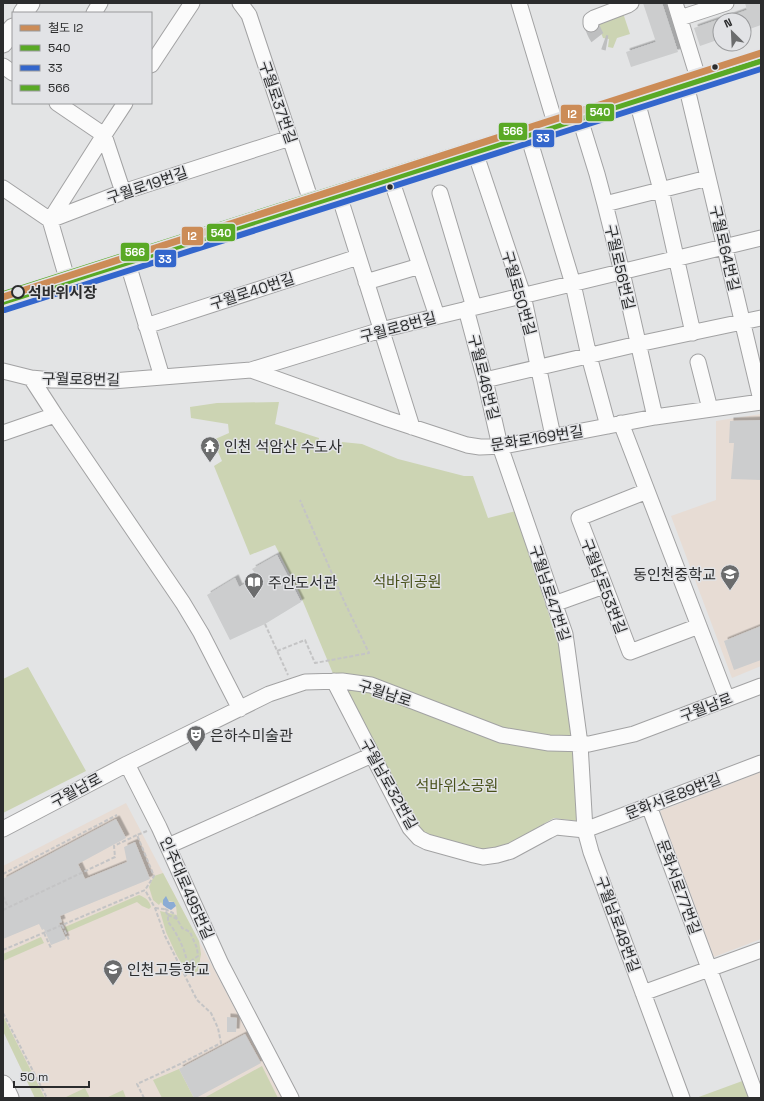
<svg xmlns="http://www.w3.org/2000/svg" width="764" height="1101" font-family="'Space Grotesk','Noto Sans KR',sans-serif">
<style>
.education{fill:#e7dcd4}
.green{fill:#ccd4b3}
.water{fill:#8aabd4}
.building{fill:#cccdce;filter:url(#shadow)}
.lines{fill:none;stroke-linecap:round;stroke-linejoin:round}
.minor-tunnel{stroke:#bebfc0;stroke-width:15;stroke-dasharray:15 8;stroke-linecap:butt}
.minor-casing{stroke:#a2a2a3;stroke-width:17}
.major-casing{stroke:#a2a2a3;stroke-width:21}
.path{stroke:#c4c4c5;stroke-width:2;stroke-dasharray:4 2;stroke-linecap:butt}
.minor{stroke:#fbfbfb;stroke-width:15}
.major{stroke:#fbfbfb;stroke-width:19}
.bus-1-casing{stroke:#e2e3e6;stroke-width:9}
.bus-2-casing{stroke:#e2e3e6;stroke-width:9}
.bus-3-casing{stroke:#e2e3e6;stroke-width:9}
.bus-1{stroke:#59a925;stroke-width:6}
.bus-2{stroke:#36c;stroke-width:6}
.bus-3{stroke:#59a925;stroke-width:6}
.rail-1-casing{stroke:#e2e3e6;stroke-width:10}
.rail-1{stroke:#cc8c57;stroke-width:7}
.bus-dot{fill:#2b2c2d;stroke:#e2e3e6;stroke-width:1.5}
.stop-dot{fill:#e2e3e6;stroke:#2b2c2d;stroke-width:2}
.labels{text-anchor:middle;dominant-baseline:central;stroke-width:3;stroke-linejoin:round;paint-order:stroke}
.street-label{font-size:15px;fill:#2b2c2d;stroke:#e2e3e6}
.stop-label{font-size:15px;font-weight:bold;fill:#2b2c2d;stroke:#e2e3e6;text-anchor:start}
.poi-label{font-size:15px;fill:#2b2c2d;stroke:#e2e3e6;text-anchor:start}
.park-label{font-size:15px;fill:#49521b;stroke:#e2e3e6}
.line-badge{stroke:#e2e3e6;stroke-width:1.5}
.badge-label{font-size:11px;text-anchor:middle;font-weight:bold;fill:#fff}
</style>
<defs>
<filter id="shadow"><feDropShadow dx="3.5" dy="-3.5" stdDeviation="0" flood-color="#0004"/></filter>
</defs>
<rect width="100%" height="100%" fill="#e3e4e5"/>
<!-- education -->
<path class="education" d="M761,414V666L732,678L671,516L716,500V421Z
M761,772V939L714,957L660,811Z
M126,803L282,1098H35L3,1031V866Z"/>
<!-- green -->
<path class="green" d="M623,13L630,34L617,38L613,48L608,47L609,39L603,38L597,22Z
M279,402L275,424L319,438V446L340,452L342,442L362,444L398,459L464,476H473L488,518L516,511L518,521L560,648L571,738L498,729L334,676L299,592L275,545L250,555L214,466L222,461L213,440L229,433L228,424L191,418L190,407L217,403Z
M28,667L86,771L3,813V679Z
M342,688L370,691L574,750L578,821L554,818L505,846L485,850L463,844L421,832L414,825Z
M163,873L199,941L201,954L198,971L191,975L185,970L176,954L166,932L160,911L177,915L176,906L174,902L163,900V905L161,902L159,905L153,900L149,887L154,876Z
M139,895C146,898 149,900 151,907L149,909L142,906L137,902L67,932L65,927Z
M41,937L44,943L3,961V954Z
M3,1016L45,1098H35L3,1031Z
M262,1066L278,1098H204Z
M179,1069L194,1098H162L153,1080Z
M745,1080L752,1098H696Z
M85,1088L90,1098H64Z
M123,1090L126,1098H106Z"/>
<!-- water -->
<path class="water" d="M166,896L169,902H174L176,906L171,910L167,908L163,905V900Z"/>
<!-- building -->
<path class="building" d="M643,3H662L678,52L631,67L626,52L656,42Z
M745,3H761V25L744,31V20H723L722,19L747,10Z
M720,19V39L700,46L694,28Z
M761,420V480L731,479L734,443H729L730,421Z
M277,555L301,602L265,624L230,640L207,595L235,578L239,587L258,577L252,569Z
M761,626V660L734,670L724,641Z
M116,819L126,838L78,864L85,879L127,862L124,847L135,842L150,879L60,916L62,922L59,923L66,939L51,945L44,929L42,930L39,924L3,939V879Z
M227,1017L237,1018L236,1032H227Z
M245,1034L261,1063L196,1098H194L179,1069Z"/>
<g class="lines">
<!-- minor-tunnel -->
<path class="minor-tunnel" d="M591,24C595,33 596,41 607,43"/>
<!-- minor casing -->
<g class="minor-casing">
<path id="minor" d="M240,3L249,15L312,204
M519,3L556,126
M675,3L699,81
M94,13L100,3
M680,18L726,3
M591,24V20L594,18L628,5L631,3
M151,65L192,3
M3,66L13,73
M689,97L761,400
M637,101L661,190L693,333
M57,103L104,135L123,192
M580,119L597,174L605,204L622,272L655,417
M528,135L573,284L589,356L608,426
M475,152L523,295L553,436
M391,179L437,316
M3,188L50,220L68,282
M440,193L474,307
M339,195L412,427
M605,204L708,178
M50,220L123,192L290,138
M50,220L104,135L125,103
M131,274L162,377
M366,282L420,266
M466,309L485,380L500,446L565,634L567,648L580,744L585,830L591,852L682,1098
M146,326L358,257
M698,362L710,409
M251,370L388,419L467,445L480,447L503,446L655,417L761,402
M3,371L31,378L52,380L112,381L251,370L381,330L761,238
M31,378L55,415L183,603L201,633L240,709
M485,380L638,344L761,318
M621,423L727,699
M3,433L55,415
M647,491L579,518L630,652L699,626
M554,604L604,586
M334,681L410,828L419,838L427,842L474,855L483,857L497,855L511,851L548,831L556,827L585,830L761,763
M127,764L159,827L221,964L291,1098
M649,806L757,1098
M3,829L127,764L269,694L305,682L342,681L371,685L501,735L549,743L589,744L634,734L761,686
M168,846L372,755
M643,993L761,950"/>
</g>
<!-- major casing -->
<g class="major-casing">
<path id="major" d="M23,13L30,3
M3,43L13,28
M3,302L761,61
M3,1085L9,1098"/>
</g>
<!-- path -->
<path class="path" d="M265,624L288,675
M277,651L305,640L315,663L369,653L344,601L300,500
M3,874L117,815
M3,896L8,907
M155,908L164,909L168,915V922C176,931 186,951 187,963C188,968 186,973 186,977
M165,909L173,913L177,918
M3,910L115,857L114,846L137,835
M168,915L177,919L182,928L190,932L197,948L198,956L187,964
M62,925L69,940
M44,933L51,948
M3,950L145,890L154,876L137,835L147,831
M3,1013L47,1098
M144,1098L137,1084L176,1066L221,1043L218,1028L211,1013L197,1000L165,936L155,908L145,890"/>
<!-- minor -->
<use href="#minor" class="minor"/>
<!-- major -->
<use href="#major" class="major"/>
<!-- bus-1 casing -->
<g class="bus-1-casing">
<path id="bus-1" d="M3,302L761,61"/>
</g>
<!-- bus-2 casing -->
<g class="bus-2-casing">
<path id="bus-2" d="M5,310L761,69"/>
</g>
<!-- bus-3 casing -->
<g class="bus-3-casing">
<path id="bus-3" d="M3,294L759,53"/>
</g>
<!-- bus-1 -->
<use href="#bus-1" class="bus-1"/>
<!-- bus-2 -->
<use href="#bus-2" class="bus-2"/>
<!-- bus-3 -->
<use href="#bus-3" class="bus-3"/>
<!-- rail-1 casing -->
<g class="rail-1-casing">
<path id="rail-1" d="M3,297L761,53"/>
</g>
<!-- rail-1 -->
<use href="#rail-1" class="rail-1"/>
</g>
<!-- icons -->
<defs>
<g id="temple-pin" transform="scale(1)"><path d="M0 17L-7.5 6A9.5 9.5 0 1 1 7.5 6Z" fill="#6b6c6d" stroke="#e2e3e6"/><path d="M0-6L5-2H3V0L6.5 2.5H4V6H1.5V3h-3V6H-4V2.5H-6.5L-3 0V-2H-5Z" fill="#fff"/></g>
<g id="school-pin" transform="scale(1)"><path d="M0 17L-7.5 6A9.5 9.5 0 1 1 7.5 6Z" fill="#6b6c6d" stroke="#e2e3e6"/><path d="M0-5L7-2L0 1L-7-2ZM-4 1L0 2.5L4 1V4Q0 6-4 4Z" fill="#fff"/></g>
<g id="library-pin" transform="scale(1)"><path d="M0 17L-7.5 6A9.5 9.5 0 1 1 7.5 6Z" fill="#6b6c6d" stroke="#e2e3e6"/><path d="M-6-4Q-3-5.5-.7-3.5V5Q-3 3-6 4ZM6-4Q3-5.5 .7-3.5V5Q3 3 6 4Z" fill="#fff"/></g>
<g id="theatre-pin" transform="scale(1)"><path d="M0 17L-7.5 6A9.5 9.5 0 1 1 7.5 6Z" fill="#6b6c6d" stroke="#e2e3e6"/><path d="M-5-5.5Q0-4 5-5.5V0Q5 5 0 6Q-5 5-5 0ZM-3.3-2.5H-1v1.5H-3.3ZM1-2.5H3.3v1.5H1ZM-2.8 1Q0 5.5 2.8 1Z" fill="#fff"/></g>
</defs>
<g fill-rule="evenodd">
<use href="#temple-pin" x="210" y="446"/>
<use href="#school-pin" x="730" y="574"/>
<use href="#library-pin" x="254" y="582"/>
<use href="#theatre-pin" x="196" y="735"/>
<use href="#school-pin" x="113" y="969"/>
</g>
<!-- markers -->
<g class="bus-dot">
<circle cx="715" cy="67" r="3.5"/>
<circle cx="390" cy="187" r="3.5"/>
</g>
<circle class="stop-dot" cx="18" cy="292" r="6"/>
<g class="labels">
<!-- street labels -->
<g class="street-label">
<text transform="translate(278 102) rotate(71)">구월로37번길</text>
<text transform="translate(147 185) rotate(-19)">구월로19번길</text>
<text transform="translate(725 248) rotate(77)">구월로64번길</text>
<text transform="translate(620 267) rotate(77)">구월로56번길</text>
<text transform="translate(252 291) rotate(-18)">구월로40번길</text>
<text transform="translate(519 293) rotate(74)">구월로50번길</text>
<text transform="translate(398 327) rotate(-15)">구월로8번길</text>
<text transform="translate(484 377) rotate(76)">구월로46번길</text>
<text transform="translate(81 379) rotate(1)">구월로8번길</text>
<text transform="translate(537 438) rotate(-9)">문화로169번길</text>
<text transform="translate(604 586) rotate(69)">구월남로53번길</text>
<text transform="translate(550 593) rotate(72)">구월남로47번길</text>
<text transform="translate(385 693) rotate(18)">구월남로</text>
<text transform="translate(706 707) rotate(-21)">구월남로</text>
<text transform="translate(389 784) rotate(61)">구월남로32번길</text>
<text transform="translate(76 790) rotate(-28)">구월남로</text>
<text transform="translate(673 796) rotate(-21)">문화서로89번길</text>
<text transform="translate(679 887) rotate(70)">문화서로77번길</text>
<text transform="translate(187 888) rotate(66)">인주대로495번길</text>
<text transform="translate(618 924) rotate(70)">구월남로48번길</text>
</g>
<!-- stop labels -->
<g class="stop-label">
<text x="28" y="292">석바위시장</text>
</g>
<!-- poi labels -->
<g class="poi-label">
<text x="224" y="446">인천 석암산 수도사</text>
<text x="716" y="574" text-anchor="end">동인천중학교</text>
<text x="268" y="582">주안도서관</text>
<text x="210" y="735">은하수미술관</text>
<text x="127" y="969">인천고등학교</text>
</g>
<!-- park labels -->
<g class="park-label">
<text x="407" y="581">석바위공원</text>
<text x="457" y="785">석바위소공원</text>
</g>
</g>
<g class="line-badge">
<rect x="585" y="103" width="30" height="19" rx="4" fill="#59a925"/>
<rect x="560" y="104" width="23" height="20" rx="4" fill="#cc8c57"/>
<rect x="498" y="122" width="30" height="19" rx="4" fill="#59a925"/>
<rect x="532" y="129" width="23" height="19" rx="4" fill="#36c"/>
<rect x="206" y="223" width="30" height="19" rx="4" fill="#59a925"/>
<rect x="181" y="226" width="23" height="20" rx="4" fill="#cc8c57"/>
<rect x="120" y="242" width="30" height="20" rx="4" fill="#59a925"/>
<rect x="154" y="249" width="23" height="19" rx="4" fill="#36c"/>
</g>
<g class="badge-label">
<text x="600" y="116">540</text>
<text x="572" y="118">I2</text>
<text x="513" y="135">566</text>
<text x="543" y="142">33</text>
<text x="221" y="237">540</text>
<text x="192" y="240">I2</text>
<text x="135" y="256">566</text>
<text x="165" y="263">33</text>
</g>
<!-- border -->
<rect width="764" height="1101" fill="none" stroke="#2b2c2d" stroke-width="8"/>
<!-- legend -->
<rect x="12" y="12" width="140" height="92" fill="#e2e3e6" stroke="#999a9c"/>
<rect x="20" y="25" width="20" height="6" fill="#cc8c57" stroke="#999a9c"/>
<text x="48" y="32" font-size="12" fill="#2b2c2d">철도 I2</text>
<rect x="20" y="45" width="20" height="6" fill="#59a925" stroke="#999a9c"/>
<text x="48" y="52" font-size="12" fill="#2b2c2d">540</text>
<rect x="20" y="65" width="20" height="6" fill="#3366cc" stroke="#999a9c"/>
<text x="48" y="72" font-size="12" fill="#2b2c2d">33</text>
<rect x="20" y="85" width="20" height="6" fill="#59a925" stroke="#999a9c"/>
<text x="48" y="92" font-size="12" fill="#2b2c2d">566</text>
<!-- north arrow -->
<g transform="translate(732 32) rotate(336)"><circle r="19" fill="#e2e3e6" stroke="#999a9c"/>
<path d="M0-3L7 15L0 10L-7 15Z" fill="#6b6c6d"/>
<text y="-6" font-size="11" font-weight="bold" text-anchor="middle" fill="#2b2c2d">N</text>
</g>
<!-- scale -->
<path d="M14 1081v6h75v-6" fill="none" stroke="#2b2c2d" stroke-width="2"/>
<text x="20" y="1081" font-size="12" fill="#2b2c2d" stroke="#e2e3e6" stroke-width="3" paint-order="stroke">50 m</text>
</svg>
